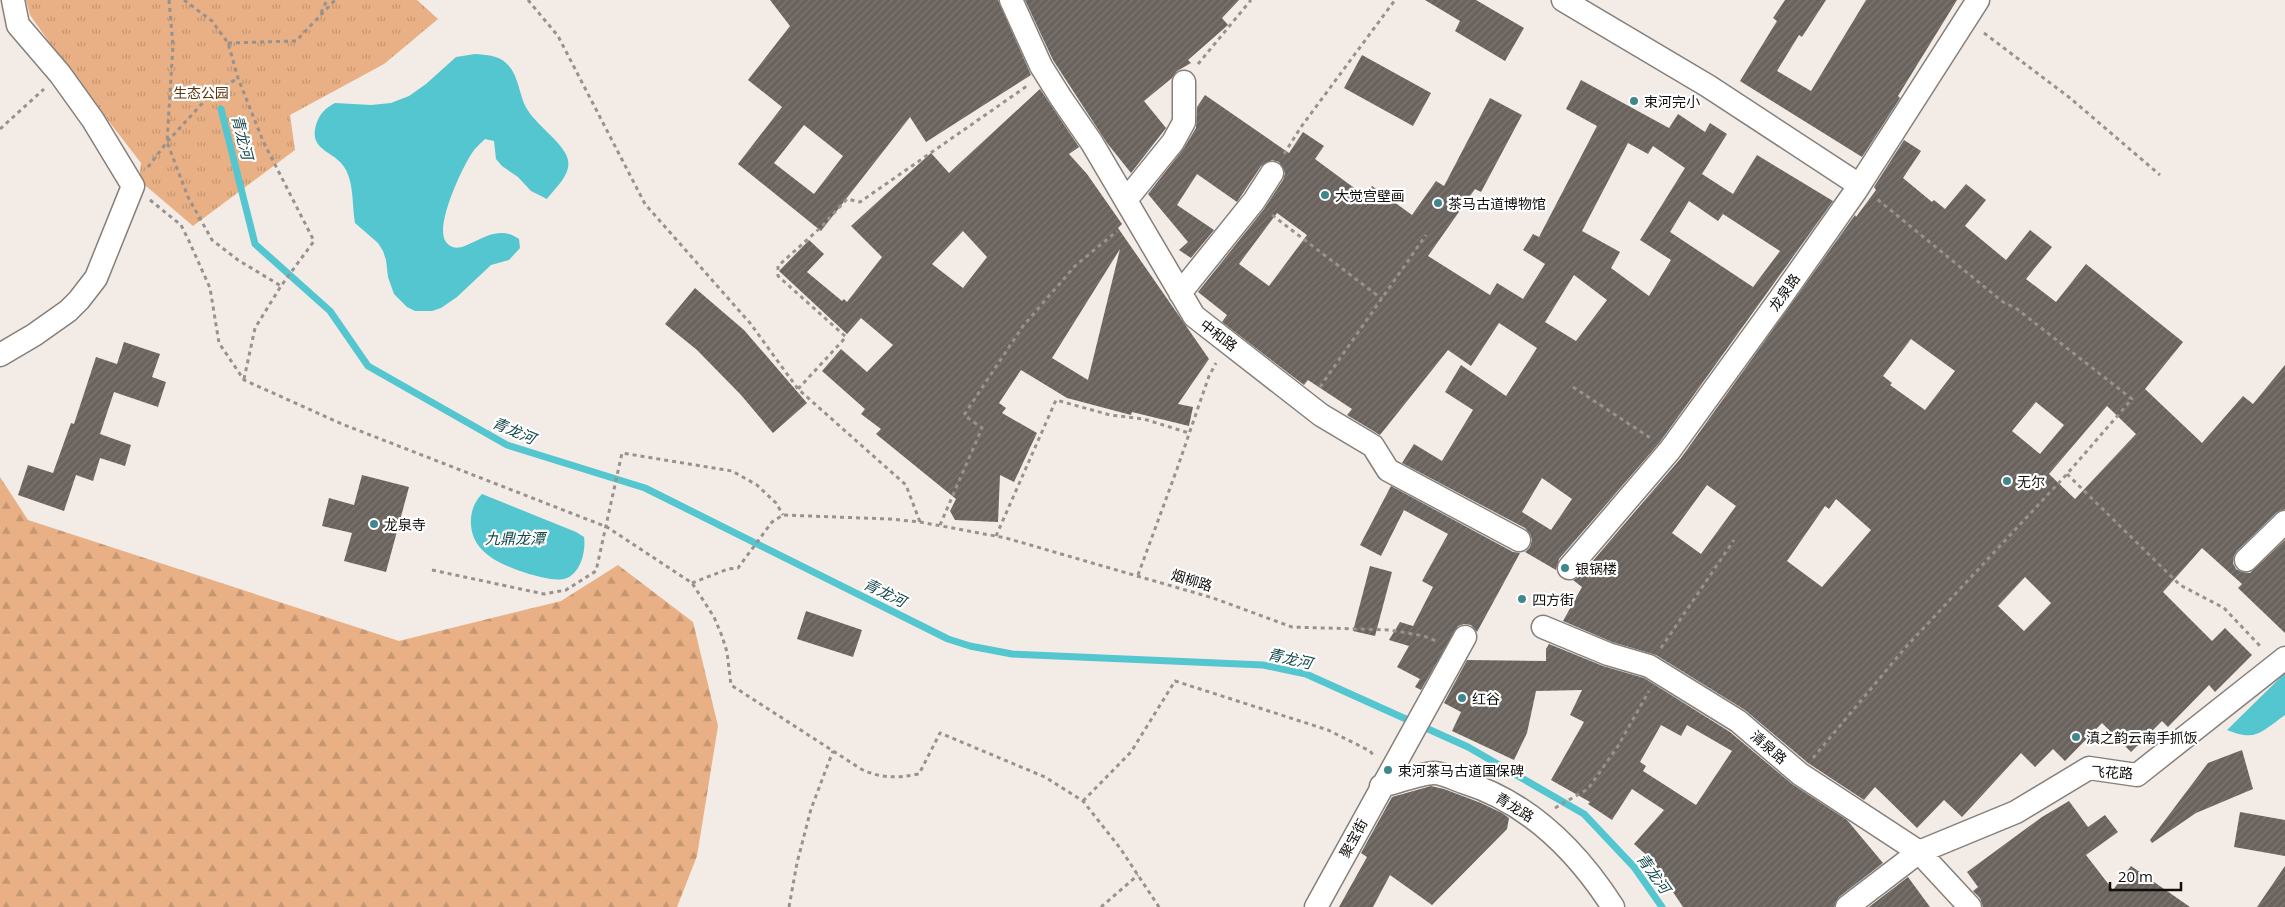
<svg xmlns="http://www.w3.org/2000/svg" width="2285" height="907" font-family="'Open Sans','Noto Sans SC',sans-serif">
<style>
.grass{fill:url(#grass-tufts)}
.forest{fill:url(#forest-firs)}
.water{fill:#54c6cf}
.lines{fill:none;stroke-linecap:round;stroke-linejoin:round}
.stream{stroke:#54c6cf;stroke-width:7}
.building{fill:url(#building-hatch);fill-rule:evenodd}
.minor-casing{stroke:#867f7a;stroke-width:25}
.path{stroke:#98928e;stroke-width:3;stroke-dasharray:4 4;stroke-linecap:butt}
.minor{stroke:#fff;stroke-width:22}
.poi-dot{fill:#40878d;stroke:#fff;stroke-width:2}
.labels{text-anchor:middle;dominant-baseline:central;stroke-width:4.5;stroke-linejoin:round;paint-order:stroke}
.park-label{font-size:14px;fill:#61360e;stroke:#fff}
.poi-label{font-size:14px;fill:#110f0d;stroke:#fff;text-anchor:start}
.street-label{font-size:14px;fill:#110f0d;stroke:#fff}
.water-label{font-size:15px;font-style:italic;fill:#16494d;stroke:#fff}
</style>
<defs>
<pattern id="grass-tufts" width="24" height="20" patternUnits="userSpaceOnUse" patternTransform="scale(1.25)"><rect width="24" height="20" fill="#e8b084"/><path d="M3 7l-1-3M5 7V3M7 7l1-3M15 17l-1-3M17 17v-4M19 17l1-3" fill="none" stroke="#c69671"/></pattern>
<pattern id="forest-firs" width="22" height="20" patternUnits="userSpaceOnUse" patternTransform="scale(1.25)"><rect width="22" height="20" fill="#e8b084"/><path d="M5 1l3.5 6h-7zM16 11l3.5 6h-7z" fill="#c69671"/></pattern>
<pattern id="building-hatch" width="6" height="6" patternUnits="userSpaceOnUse" patternTransform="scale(1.25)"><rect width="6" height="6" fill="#69625d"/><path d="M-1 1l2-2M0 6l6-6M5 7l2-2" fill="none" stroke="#7d7773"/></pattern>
</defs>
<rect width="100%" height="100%" fill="#f3ebe5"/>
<!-- grass -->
<path class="grass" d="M26,0H417L438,19L384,64L290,115L295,150L193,226L139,180L141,163L64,63L30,15Z"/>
<!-- forest -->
<path class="forest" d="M0,477L28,520L399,641L561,601L618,565L693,622L718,726L697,856L677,907H0Z"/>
<!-- water -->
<path class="water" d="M475,54C486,55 499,55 507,64C519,75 519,96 527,109C536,125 565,144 568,160C571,175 555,188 547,199L531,191L518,177L502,166L496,159L494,141L485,139C481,143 475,148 472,153C462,168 434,227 446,242C461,263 490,217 519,239L520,248L509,260L491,265L457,297L441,308L432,311H415L407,307L394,294L388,277L386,260L383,251L378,243L355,223C352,206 354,185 346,170C336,150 306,152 317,122C321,112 326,108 335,103L371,105L391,103L409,96L426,84L456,57Z
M482,494L576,532L584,537C586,551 581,572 567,578C556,582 541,577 529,574C505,566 473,555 471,525C470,513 474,502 482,494Z
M2285,673V715C2261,732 2256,742 2227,730Z"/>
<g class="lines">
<!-- stream -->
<path class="stream" d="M221,109L255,244L330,311L368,366L507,445L645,488L948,639L970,646L1012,654L1263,665L1306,674L1468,747L1584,814L1634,867L1662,907"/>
</g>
<!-- building -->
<path class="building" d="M770,0H998L1031,75L926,142L910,117L821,231L738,164L782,107L748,80L790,26ZM804,125L843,156L814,194L774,163Z
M1025,0H1239L1222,18L1228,25L1188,60L1191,63L1177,71L1172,78L1144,101L1166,128L1131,173L1107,143L1053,60Z
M1425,0H1476L1524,28L1505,61L1455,31L1460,21Z
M1785,0H1826L1802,37L1799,35L1777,71L1811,91L1866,0H1957L1898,96L1900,98L1862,157L1740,81L1777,21L1773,18Z
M1362,55L1431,93L1413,126L1344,88Z
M1581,80L1669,128L1678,114L1705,132L1710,123L1727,134L1702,174L1733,194L1757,155L1833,201L1660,442L1559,559L1556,570L1525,552L1530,547L1532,540L1530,534L1525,528L1402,463L1414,444L1442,461L1473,410L1445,392L1461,365L1506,396L1537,348L1499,323L1471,366L1448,350L1380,435L1347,415L1352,409L1308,380L1304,385L1222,322L1227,315L1198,292L1264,209L1283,180L1285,173L1279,162L1272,160L1261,166L1237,202L1197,174L1177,205L1214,230L1191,258L1179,250L1188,242L1148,194L1184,148L1196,128L1197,107L1205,95L1289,153L1303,132L1324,146L1315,159L1365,196L1372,186L1412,215L1436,181L1444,186L1490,98L1522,115L1481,192L1475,189L1428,256L1490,295L1497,283L1523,299L1545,264L1523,250L1533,234L1539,237L1597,126L1566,109ZM1628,143L1648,154L1653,146L1685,168L1640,240L1671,260L1649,296L1611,268L1620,252L1582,231ZM1689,201L1718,221L1723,214L1780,251L1753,287L1670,232ZM1277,213L1307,235L1269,286L1239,264ZM1574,275L1607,300L1576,341L1545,322ZM1542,478L1572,499L1551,530L1522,512Z
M1040,89L1079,147L1069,154L1087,174L1122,224L1118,228L1209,359L1178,404L1193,407L1189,426L1132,412L1131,415L1067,398L1021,370L999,403L1006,408L1002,413L1037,433L1014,482L1000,475L998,522L955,520L950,511L956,499L876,434L881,429L861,414L865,409L822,371L841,349L867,372L893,345L861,318L847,334L779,271L809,240L824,254L807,272L842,301L844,299L847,302L882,257L851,226L931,153L949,173ZM963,231L987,257L963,288L932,264ZM1120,249L1088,380L1052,358Z
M1904,140L1921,151L1903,178L1932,202L1934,200L1945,209L1966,184L1986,200L1965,226L2006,260L2030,230L2052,247L2026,279L2056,302L2086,264L2183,342L2145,389L2202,443L2243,396L2253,404L2285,365V509L2276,513L2237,551L2234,556L2233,563L2236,569L2242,572L2250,573L2285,540V633L2238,588L2242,584L2202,548L2163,592L2212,641L2225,628L2252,655L2215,692L2209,685L2168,727L2162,721L2131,752L2102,723L2065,761L2053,749L2035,767L2021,753L1962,817L1944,800L1917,828L1875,787L1864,800L1808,763L1745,710L1656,655L1612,642L1563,621L1582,587L1573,580L1579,577L1681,458L1855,215L1856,217L1876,190L1874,187ZM1911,339L1955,371L1925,410L1890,385L1892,383L1883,376ZM2036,402L2064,425L2040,454L2012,431ZM2107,406L2136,434L2075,499L2049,474ZM1707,485L1736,506L1701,554L1672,533ZM1836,499L1871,530L1822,587L1787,561L1825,506L1829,509ZM2025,577L2051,603L2024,631L1998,606Z
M695,288L744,330L807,403L773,433L741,395L697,350L665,324Z
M124,342L160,354L152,377L166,382L158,407L114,392L100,434L131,445L125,466L100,458L93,481L76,475L64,511L18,495L28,465L53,473L71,423L74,424L96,357L117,364Z
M362,475L409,487L386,572L344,561L352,533L322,526L329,498L354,505Z
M1391,486L1513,552L1520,553L1477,632L1471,625L1464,624L1458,626L1421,690L1415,687L1420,679L1397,667L1409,646L1389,640L1400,622L1413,626L1433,587L1422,581L1448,534L1404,510L1381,556L1360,545Z
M1370,566L1392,572L1375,636L1353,631Z
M806,611L862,630L853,657L797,639Z
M1549,644L1603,666L1644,678L1730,732L1792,784L1847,820L1883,863L1839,897L1834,907H1683L1651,859L1634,844L1664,810L1632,789L1612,820L1588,804L1590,802L1551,780L1584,722L1570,715L1582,690L1536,691L1527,733L1514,760L1452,731L1461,712L1444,703L1467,660L1546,661V649ZM1661,725L1681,736L1687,725L1732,751L1696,805L1643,771L1646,766L1640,762Z
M2242,750L2253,789L2196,813L2152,843L2150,840L2208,763Z
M1431,786L1444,789L1481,803L1502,813L1509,818L1507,829L1432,905L1390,875L1373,907H1339L1367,857L1361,853L1392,797Z
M2069,801L2088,827L2105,815L2118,832L2086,855L2113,890L2131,866L2190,907H1983L1980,898L1973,891L1978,887L1967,872L2042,817Z
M2240,812L2285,820V856L2234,847Z
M2285,866V907H2257Z
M1908,877L1930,907H1869Z"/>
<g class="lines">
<!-- minor casing -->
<g class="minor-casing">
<path id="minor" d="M1011,0L1041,66L1061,98L1092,143L1194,316L1321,415L1373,446L1388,470L1519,540
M1563,0L1708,86L1859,185
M1126,200L1173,142L1184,122V82
M1180,293L1254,201L1272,173
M0,355L34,335L68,311L79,300L96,278L133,186L93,120L60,74L18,25L13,0
M2246,560L2285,522
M1569,568L1670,450L1779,300L1855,192L1978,0
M1543,627L1608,654L1649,666L1738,721L1800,774L1919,852L1970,907
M1381,786C1394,783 1422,773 1434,773C1443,773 1454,779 1463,782C1528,802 1577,851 1613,907
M1316,907L1465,637
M1847,907L1919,852L2016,812L2089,768L2137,775L2285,658"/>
</g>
<!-- path -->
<path class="path" d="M169,0L173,45L167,142L188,197L212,240L238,260L281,286
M184,0L212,21L228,43L238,78L263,141L314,241L281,286L255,328L244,379
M528,0L558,36L645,204L750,323L798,389L906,485L920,522
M321,13L327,0
M1984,33L2070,98L2160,175
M228,43L296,41L335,0
M1198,64L1251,0
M0,129L44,89
M1284,154L1301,127L1395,0
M148,167L167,142L209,96L238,78
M150,200L181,225L189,241L210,288L219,343L244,380L342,424L607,527L692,583L714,617L722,636L727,652L731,685L861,769C882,779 897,778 919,774L940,733L1045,777L1083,801L1120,848L1159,907
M1272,215L1382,299
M1320,387L1426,235
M1573,387L1652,439
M798,389L846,337L778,276V266L819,229L847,199L860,202L1027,86
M2067,474L2180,585L2224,608L2261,647
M940,525L982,428L964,415L1023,326L1075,266L1117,231
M996,536L1056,400L1110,415L1144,419L1189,433
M432,570L544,594L566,590L596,571L622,453L732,471L757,485L776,503L783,515
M1138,575L1177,469L1209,376L1216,363
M692,583L728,569L738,568L772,522L783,515L890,519L920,522L1006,538L1213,598L1292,627L1390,630L1424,636L1436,641
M1661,648L1734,540
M1813,758L1905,648L2067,474L2132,399L2017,309L2003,302L1877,199
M1083,801L1131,752L1175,681L1328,730L1370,751L1373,755
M1555,808L1588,789L1618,746L1649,691
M789,907L797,863L811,809L833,751
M1101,907L1138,875"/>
<!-- minor -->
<use href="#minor" class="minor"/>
</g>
<!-- markers -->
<g class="poi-dot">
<circle cx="1634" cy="101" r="5"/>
<circle cx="1325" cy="195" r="5"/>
<circle cx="1438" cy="203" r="5"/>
<circle cx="2007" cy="481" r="5"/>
<circle cx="374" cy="524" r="5"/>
<circle cx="1565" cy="568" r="5"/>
<circle cx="1522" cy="599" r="5"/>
<circle cx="1462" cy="698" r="5"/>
<circle cx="2076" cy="737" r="5"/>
<circle cx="1388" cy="770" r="5"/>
</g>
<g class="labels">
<!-- park labels -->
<g class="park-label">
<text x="201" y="92">生态公园</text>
</g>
<!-- poi labels -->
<g class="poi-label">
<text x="1644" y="101">束河完小</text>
<text x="1335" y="195">大觉宫壁画</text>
<text x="1448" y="203">茶马古道博物馆</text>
<text x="2017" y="481">无尔</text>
<text x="384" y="524">龙泉寺</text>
<text x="1575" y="568">银锅楼</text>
<text x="1532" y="599">四方街</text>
<text x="1472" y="698">红谷</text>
<text x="2086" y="737">滇之韵云南手抓饭</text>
<text x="1398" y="770">束河茶马古道国保碑</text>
</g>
<!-- street labels -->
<g class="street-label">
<text transform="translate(1784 292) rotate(-55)">龙泉路</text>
<text transform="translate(1219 335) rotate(37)">中和路</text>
<text transform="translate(1192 580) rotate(17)">烟柳路</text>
<text transform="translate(1769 747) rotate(41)">清泉路</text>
<text transform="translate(2112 772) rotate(3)">飞花路</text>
<text transform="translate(1515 807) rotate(32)">青龙路</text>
<text transform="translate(1353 838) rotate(-62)">聚宝街</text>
</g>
<!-- water labels -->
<g class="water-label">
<text transform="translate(243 137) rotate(76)">青龙河</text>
<text transform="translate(514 430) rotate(23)">青龙河</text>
<text x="515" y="538">九鼎龙潭</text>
<text transform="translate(885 592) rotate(26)">青龙河</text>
<text transform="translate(1290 658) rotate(13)">青龙河</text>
<text transform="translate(1654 873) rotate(54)">青龙河</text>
</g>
</g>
<!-- scale -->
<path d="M2110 882v8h71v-8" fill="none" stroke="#110f0d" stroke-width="2.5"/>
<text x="2118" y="882" font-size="15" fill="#110f0d" stroke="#ffffff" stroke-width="4" paint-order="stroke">20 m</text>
</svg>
